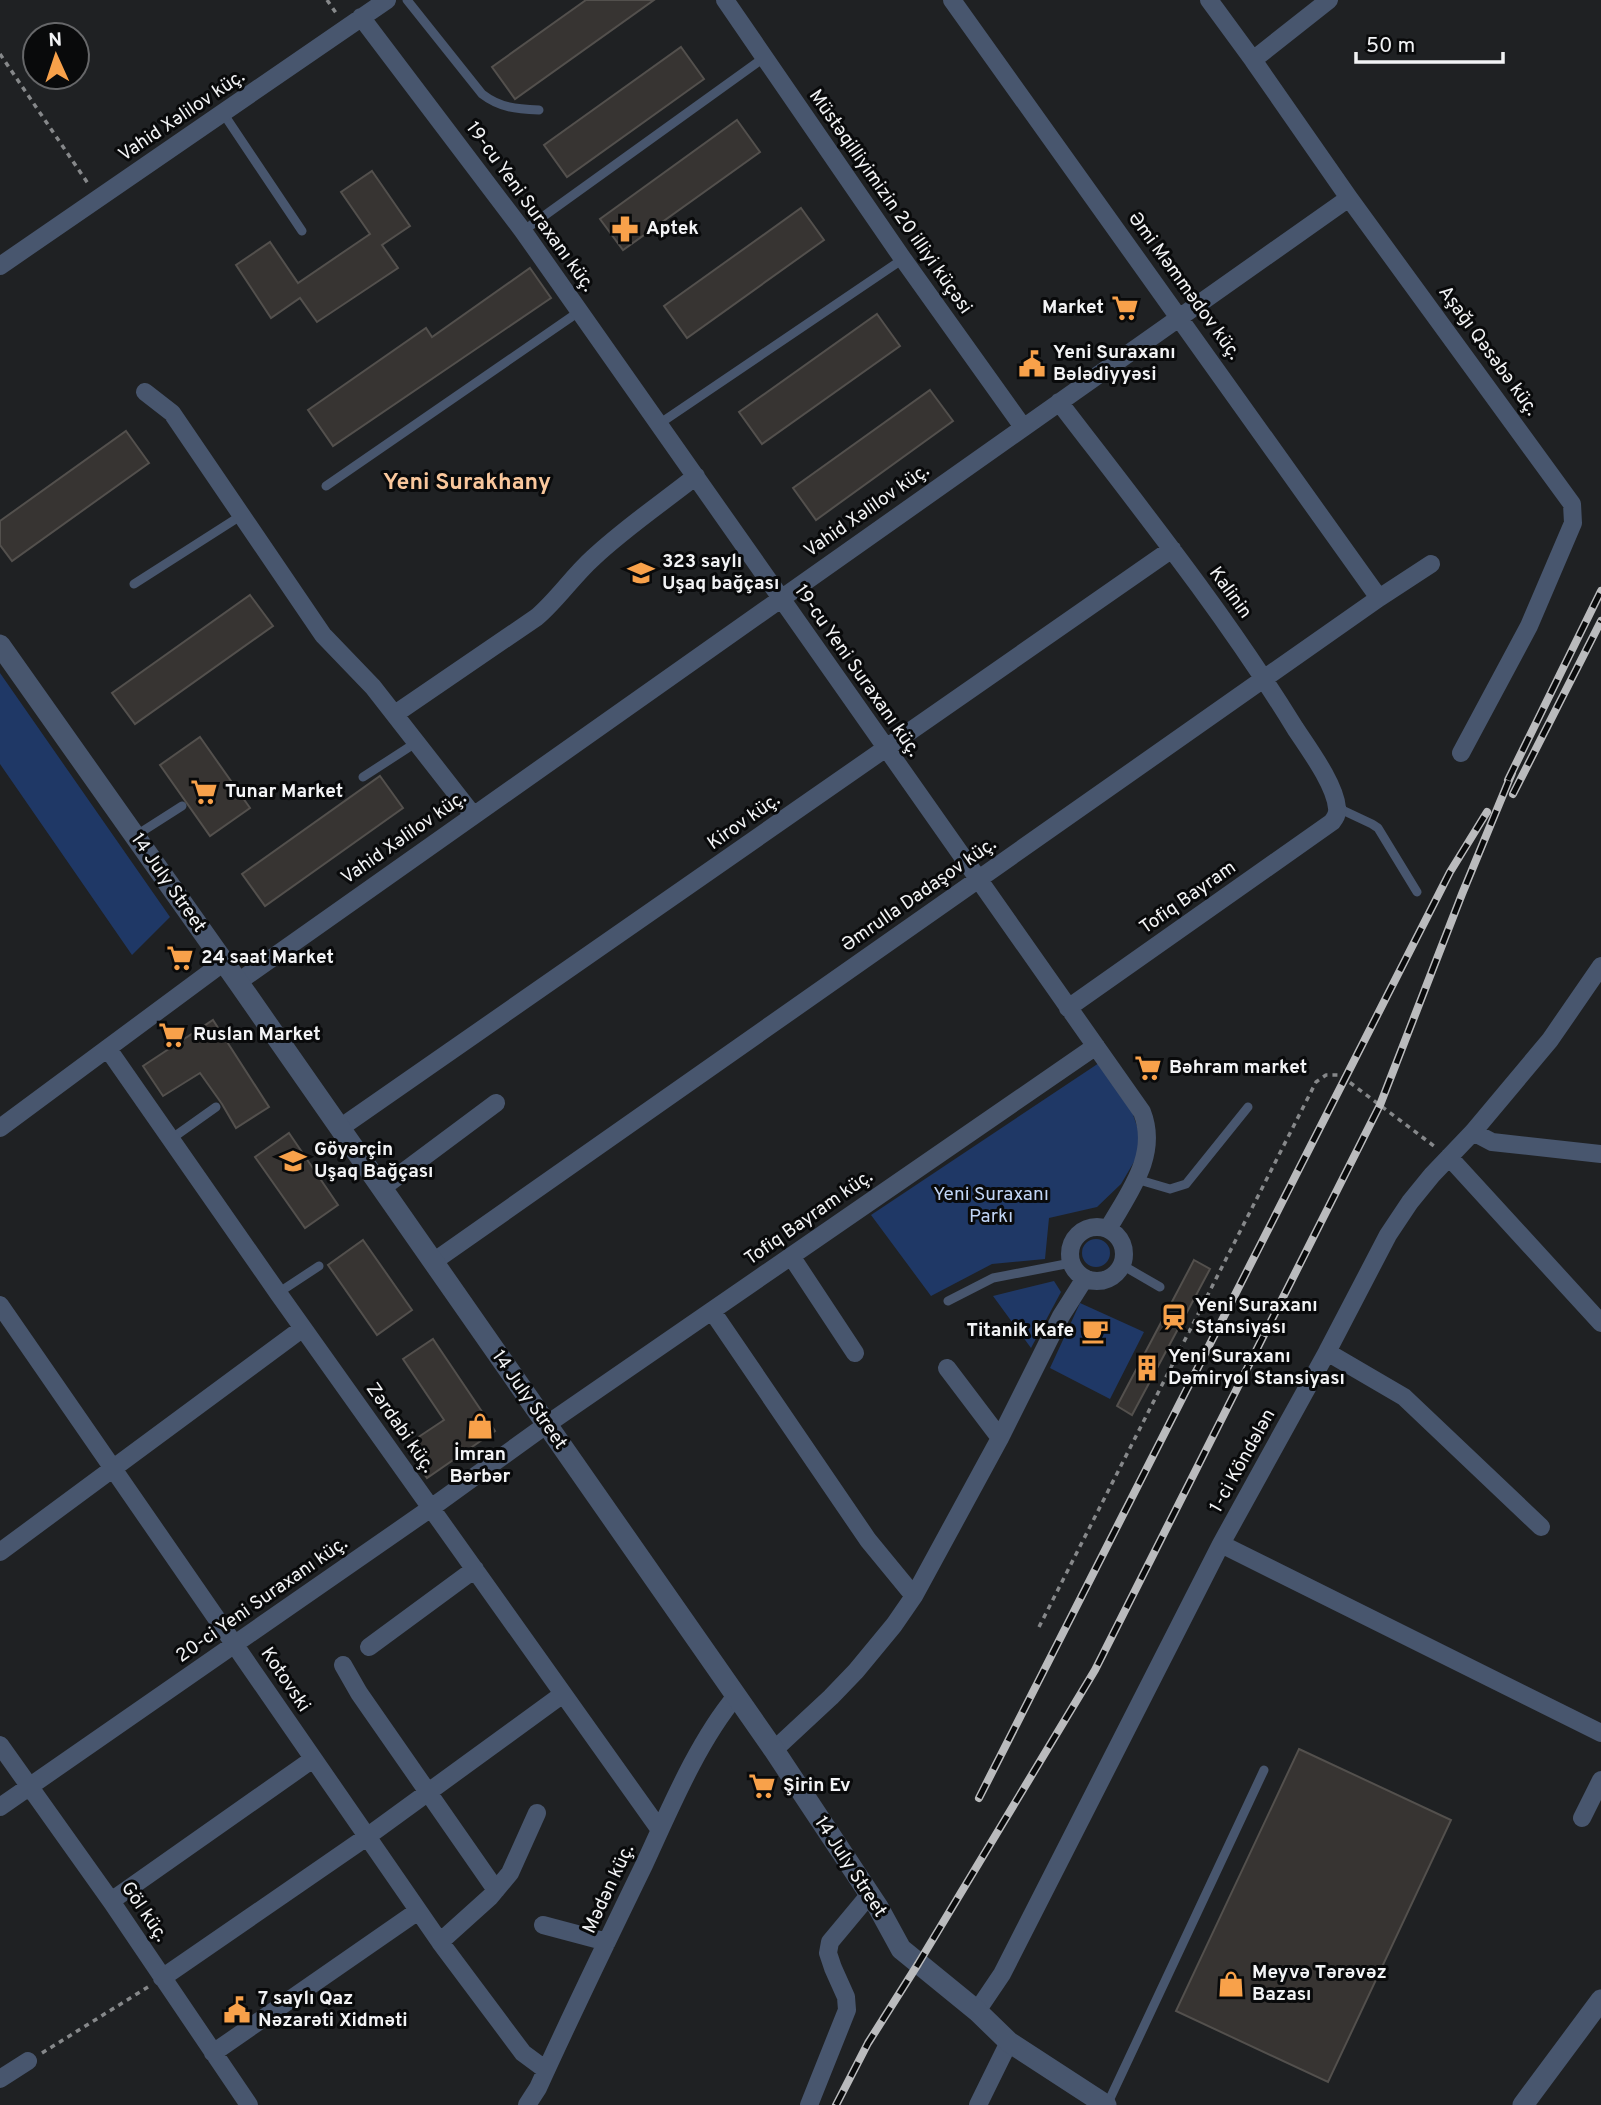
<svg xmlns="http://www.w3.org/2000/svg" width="1601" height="2105" font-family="Overpass,sans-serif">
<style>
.green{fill:#1f3866}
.building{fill:#373432;stroke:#53504d;stroke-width:2}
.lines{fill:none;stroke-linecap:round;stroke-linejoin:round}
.path{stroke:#86888a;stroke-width:3.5;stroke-dasharray:5 5;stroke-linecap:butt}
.service{stroke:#48566e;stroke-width:9}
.minor{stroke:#48566e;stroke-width:18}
.tertiary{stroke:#48566e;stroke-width:21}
.rail-casing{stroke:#babbbd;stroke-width:8}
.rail{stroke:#090a0b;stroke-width:5;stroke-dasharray:16;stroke-linecap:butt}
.labels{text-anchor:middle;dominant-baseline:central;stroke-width:6;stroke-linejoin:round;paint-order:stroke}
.street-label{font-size:19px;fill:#f2f3f5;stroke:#090a0b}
.poi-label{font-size:19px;font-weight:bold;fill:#f2f3f5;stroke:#090a0b;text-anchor:start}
.park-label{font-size:19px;fill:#c2d6f7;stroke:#090a0b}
.quarter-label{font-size:23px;font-weight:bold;fill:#f9c79c;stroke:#090a0b}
</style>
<rect width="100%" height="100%" fill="#1f2123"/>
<!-- green -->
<path class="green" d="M0,673L170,917L132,955L0,764Z
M1099,1063L1129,1103L1138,1129V1155L1121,1184L1097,1207L1049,1218L1045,1259L992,1264L931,1296L871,1215Z
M1082 1253a14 14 0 1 1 28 0a14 14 0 1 1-28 0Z
M1054,1281L1061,1292L1031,1348L993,1296Z
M1080,1303L1144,1332L1110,1399L1050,1368Z"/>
<!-- building -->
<path class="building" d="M586,0H654L515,99L492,67Z
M681,47L704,79L567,177L544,145Z
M737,120L760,152L623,250L600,219Z
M372,171L410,226L382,245L398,268L317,322L300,298L271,318L236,265L270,242L298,283L370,234L341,192Z
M801,208L824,240L687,338L664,306Z
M530,268L551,298L333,446L308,410L426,328L432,337Z
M877,314L900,346L762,444L739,412Z
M930,390L953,421L816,520L793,488Z
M126,431L149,463L12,561L0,545V521Z
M250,595L273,626L135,724L112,693Z
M200,737L250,808L210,836L160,765Z
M380,776L403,808L265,906L242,874Z
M213,1020L269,1107L236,1128L222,1104L200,1073L163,1096L143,1066Z
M289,1133L338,1205L305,1228L255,1157Z
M363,1240L412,1310L377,1335L328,1265Z
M1194,1260L1210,1269L1132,1415L1117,1406Z
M433,1339L495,1431L427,1478L405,1446L444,1420L403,1359Z
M1299,1749L1451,1820L1328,2082L1176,2011Z"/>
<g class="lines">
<!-- path -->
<path class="path" d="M327,0L336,13
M0,54L89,185
M1039,1627L1316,1082L1326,1075H1340L1434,1146
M42,2053L148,1987"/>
<!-- service -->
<path class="service" d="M407,0L482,94C500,108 517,109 539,110
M223,113L302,231
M523,231L765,57
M659,424L903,259
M326,486L580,311
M134,584L242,515
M363,777L417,742
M1338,808L1372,824L1378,828L1417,892
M135,836L182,806
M171,1139L216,1107
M1136,1179L1170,1189L1186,1184L1248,1107
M1122,1265L1160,1287
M278,1293L319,1266
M948,1301L993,1278L1071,1263
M1107,2105L1264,1770"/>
<!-- minor -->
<path class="minor" d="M725,0L903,259L1023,427
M952,0L1379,598
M1209,0L1253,60L1349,198L1572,504L1573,523L1529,626L1461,753
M361,17L523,231L1142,1112C1159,1155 1129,1192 1108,1229
M1253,60L1329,0
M0,266L387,0
M145,392L172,413L323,635L373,687L473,815
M1059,402C1141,509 1225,614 1295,728C1308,748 1335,784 1337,808C1338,814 1335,818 1332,822L1068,1008
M395,714L537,617C558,599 573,576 593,558C625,528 662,503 696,476
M238,982L1349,198
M108,1049L278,1293L660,1830
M0,1128L224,962
M340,1128L1172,549
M1473,1132L1492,1142L1601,1154
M1449,1157L1601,1323
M382,1188L496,1103
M1070 1254a27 27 0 1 1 54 0a27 27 0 1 1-54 0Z
M791,1256L855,1353
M433,1262L1379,598L1431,564
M0,1305L440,1942L523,2053L546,2070
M712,1311L868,1540L914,1596
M1327,1352L1404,1397L1541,1527
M947,1368L1000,1438
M1221,1544L1601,1733
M0,1552L303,1328
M369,1647L475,1569
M343,1665L359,1693L496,1890
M0,1745L111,1901L249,2105
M774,1750L831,1697L856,1671L894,1625L914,1596L1000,1438L1061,1316L1085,1278
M0,1807L431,1508L546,1425L1096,1046
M1582,1818L1601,1780
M111,1901L313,1759
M543,1925L607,1942
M440,1942L490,1897L510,1873L537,1813
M162,1978L368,1836L563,1694
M977,2011L1002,1974L1221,1544L1327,1352L1388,1235L1410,1202L1432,1175L1473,1132L1550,1040L1601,966
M213,2053L418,1911
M0,2079L28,2061
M527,2105L538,2088C572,2013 608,1939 644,1865C669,1811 698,1741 736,1696
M809,2105L847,2010L846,1997L833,1968L828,1953L830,1942L870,1894
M978,2105L1009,2042"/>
<!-- tertiary -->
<path class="tertiary" d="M0,645L238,982L774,1750L878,1907L901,1949L977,2011L1009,2042L1106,2105
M1523,2105L1601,2000"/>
<!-- rail casing -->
<g class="rail-casing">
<path id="rail" d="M1508,780L1601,591
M1513,794L1601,621
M979,1798L1450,872L1487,812
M836,2105L868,2043L918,1964L1095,1670L1380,1105L1462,894L1512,773"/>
</g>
<!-- rail -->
<use href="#rail" class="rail"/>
</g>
<!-- icons -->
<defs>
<g id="pharmacy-bare" transform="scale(2.1)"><path d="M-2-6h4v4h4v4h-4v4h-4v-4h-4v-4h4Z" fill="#f8a14a" stroke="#090a0b" stroke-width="2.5" paint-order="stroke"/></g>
<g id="supermarket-bare" transform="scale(2.1)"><path d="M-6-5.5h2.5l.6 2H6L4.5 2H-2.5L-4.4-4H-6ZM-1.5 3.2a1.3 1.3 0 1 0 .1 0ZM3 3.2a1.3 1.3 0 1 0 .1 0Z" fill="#f8a14a" stroke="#090a0b" stroke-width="2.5" paint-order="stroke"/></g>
<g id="civic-bare" transform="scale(2.1)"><path d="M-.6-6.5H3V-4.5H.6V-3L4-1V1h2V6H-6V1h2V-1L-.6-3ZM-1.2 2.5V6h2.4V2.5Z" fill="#f8a14a" stroke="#090a0b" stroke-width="2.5" paint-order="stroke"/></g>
<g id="school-bare" transform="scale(2.1)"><path d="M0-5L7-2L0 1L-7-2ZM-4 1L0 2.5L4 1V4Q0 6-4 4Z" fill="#f8a14a" stroke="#090a0b" stroke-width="2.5" paint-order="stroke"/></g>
<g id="station-bare" transform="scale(2.1)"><path d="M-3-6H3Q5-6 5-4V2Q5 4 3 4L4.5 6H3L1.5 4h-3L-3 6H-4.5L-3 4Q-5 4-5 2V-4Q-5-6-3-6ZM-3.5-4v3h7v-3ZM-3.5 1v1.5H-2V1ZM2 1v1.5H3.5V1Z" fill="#f8a14a" stroke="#090a0b" stroke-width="2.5" paint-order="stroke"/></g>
<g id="cafe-bare" transform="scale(2.1)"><path d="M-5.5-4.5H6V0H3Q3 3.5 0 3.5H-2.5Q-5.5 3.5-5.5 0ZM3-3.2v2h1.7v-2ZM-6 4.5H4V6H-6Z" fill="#f8a14a" stroke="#090a0b" stroke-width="2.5" paint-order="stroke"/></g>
<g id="building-bare" transform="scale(2.1)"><path d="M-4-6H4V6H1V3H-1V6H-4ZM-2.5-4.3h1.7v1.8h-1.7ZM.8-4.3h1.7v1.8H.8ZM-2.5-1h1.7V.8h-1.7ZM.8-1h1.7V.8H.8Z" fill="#f8a14a" stroke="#090a0b" stroke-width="2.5" paint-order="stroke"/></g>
<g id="shop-bare" transform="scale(2.1)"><path d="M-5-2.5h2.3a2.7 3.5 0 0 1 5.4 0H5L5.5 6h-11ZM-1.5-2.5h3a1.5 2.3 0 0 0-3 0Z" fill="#f8a14a" stroke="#090a0b" stroke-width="2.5" paint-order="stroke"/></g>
</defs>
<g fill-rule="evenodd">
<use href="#pharmacy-bare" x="625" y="229"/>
<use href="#supermarket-bare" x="1125" y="308"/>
<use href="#civic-bare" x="1032" y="364"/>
<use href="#school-bare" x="641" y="573"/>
<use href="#supermarket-bare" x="204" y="792"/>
<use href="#supermarket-bare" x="180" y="958"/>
<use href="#supermarket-bare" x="172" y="1035"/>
<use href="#supermarket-bare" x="1148" y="1068"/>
<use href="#school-bare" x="293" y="1161"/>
<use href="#station-bare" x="1174" y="1317"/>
<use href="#cafe-bare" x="1095" y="1331"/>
<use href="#building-bare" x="1147" y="1368"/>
<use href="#shop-bare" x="480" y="1426"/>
<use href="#supermarket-bare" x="762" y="1786"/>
<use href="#shop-bare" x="1231" y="1984"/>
<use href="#civic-bare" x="237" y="2010"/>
</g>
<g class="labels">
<!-- street labels -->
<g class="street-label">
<text transform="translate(182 116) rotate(-34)">Vahid Xəlilov küç.</text>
<text transform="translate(890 202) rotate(55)">Müstəqilliyimizin 20 illiyi küçəsi</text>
<text transform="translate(530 207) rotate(54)">19-cu Yeni Suraxanı küç.</text>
<text transform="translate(1184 286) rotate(54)">Əmi Məmmədov küç.</text>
<text transform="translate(1488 351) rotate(54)">Aşağı Qəsəbə küç.</text>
<text transform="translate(867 511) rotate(-35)">Vahid Xəlilov küç.</text>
<text transform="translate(1230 593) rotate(54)">Kalinin</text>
<text transform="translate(857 671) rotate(55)">19-cu Yeni Suraxanı küç.</text>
<text transform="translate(744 822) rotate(-35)">Kirov küç.</text>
<text transform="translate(404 838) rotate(-35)">Vahid Xəlilov küç.</text>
<text transform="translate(168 883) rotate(55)">14 July Street</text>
<text transform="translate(919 895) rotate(-35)">Əmrulla Dadaşov küç.</text>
<text transform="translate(1188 898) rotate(-35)">Tofiq Bayram</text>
<text transform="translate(809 1218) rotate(-35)">Tofiq Bayram küç.</text>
<text transform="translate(529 1400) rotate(55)">14 July Street</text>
<text transform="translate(400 1428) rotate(55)">Zərdabi küç.</text>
<text transform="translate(1243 1461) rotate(-61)">1-ci Köndələn</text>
<text transform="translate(262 1600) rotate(-35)">20-ci Yeni Suraxanı küç.</text>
<text transform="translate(285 1680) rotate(56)">Kotovski</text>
<text transform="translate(850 1867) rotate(57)">14 July Street</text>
<text transform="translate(609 1889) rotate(-65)">Mədən küç.</text>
<text transform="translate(144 1912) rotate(56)">Göl küç.</text>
</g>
<!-- poi labels -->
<g class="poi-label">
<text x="646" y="229">Aptek</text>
<text x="1104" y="308" text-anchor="end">Market</text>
<text x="1053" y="353">Yeni Suraxanı<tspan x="1053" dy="22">Bələdiyyəsi</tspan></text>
<text x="662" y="562">323 saylı<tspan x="662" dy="22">Uşaq bağçası</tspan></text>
<text x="225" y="792">Tunar Market</text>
<text x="201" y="958">24 saat Market</text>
<text x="193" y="1035">Ruslan Market</text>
<text x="1169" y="1068">Bәhram market</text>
<text x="314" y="1150">Göyərçin<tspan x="314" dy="22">Uşaq Bağçası</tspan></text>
<text x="1195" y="1306">Yeni Suraxanı<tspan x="1195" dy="22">Stansiyası</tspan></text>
<text x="1074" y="1331" text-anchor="end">Titanik Kafe</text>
<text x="1168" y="1357">Yeni Suraxanı<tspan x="1168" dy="22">Dəmiryol Stansiyası</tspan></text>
<text x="480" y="1455" text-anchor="middle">İmran<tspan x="480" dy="22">Bərbər</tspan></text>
<text x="783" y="1786">Şirin Ev</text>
<text x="1252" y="1973">Meyvə Tərəvəz<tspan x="1252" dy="22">Bazası</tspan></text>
<text x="258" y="1999">7 saylı Qaz<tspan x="258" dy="22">Nəzarəti Xidməti</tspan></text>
</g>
<!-- park labels -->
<g class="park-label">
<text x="991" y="1195">Yeni Suraxanı<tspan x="991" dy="22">Parkı</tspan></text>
</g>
<!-- quarter labels -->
<g class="quarter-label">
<text x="467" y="483">Yeni Surakhany</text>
</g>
</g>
<!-- north arrow -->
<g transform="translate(56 56) rotate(357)"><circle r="33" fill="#090a0b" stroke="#666769" stroke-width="2"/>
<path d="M0-5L12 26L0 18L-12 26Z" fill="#f8a14a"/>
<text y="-10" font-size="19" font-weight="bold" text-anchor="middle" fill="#f2f3f5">N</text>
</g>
<!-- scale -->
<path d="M1356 52v10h147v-10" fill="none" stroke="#f2f3f5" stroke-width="3.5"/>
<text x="1366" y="52" font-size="21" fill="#f2f3f5" stroke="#090a0b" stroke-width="5" paint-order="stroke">50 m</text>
</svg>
